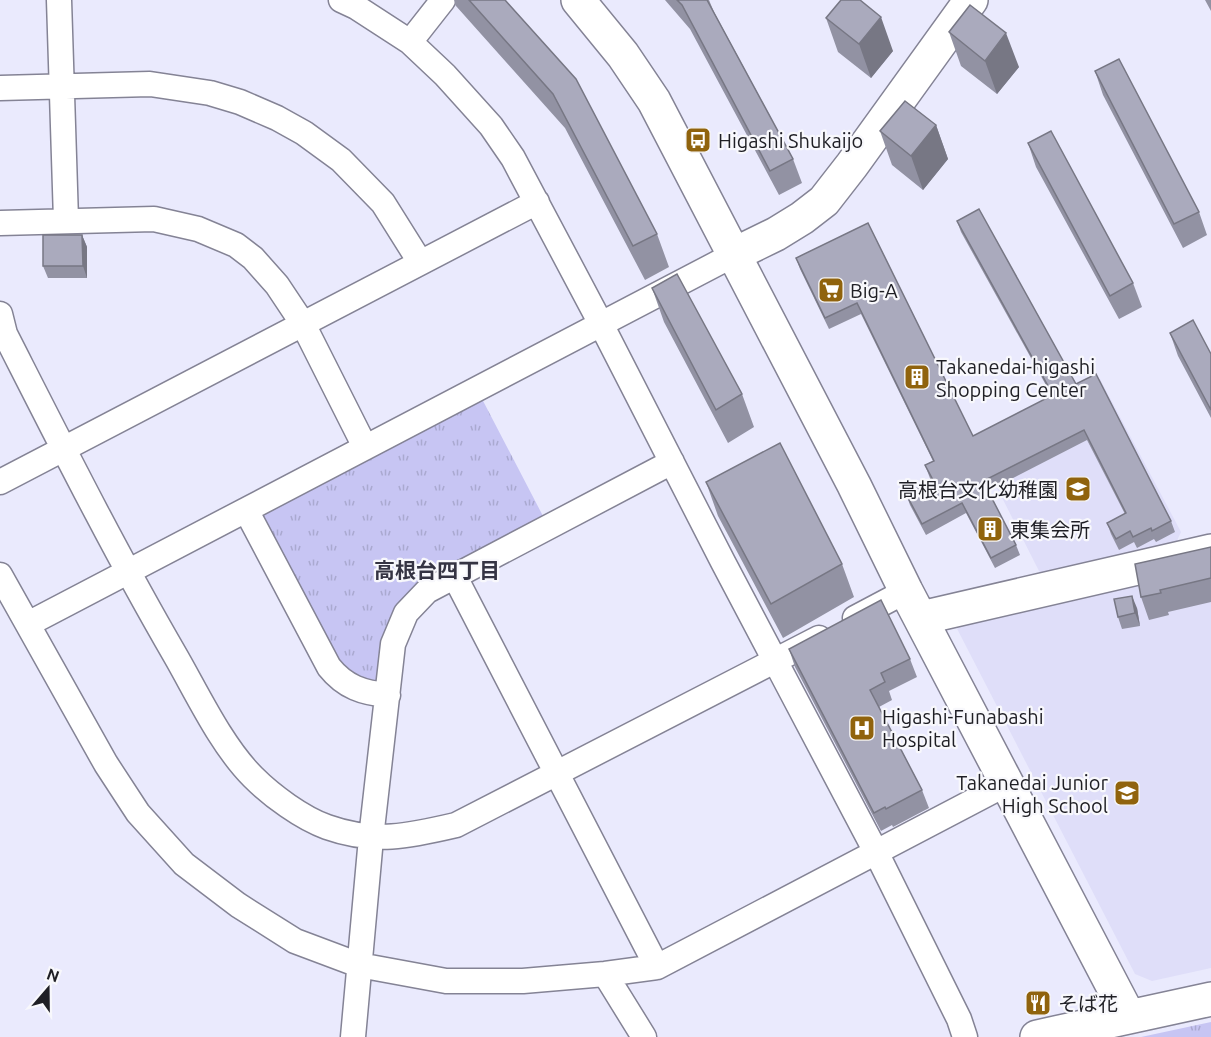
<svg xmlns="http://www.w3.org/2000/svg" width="1211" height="1037" font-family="Ubuntu,'Noto Sans JP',sans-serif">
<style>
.built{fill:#dfdef9}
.park{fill:url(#park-tufts)}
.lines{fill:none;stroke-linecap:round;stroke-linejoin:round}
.street-casing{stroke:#848395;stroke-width:27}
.secondary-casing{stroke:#848395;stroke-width:36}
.street{stroke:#fff;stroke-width:24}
.secondary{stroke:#fff;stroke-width:33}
.wall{fill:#9292a3}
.shaded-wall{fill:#777784}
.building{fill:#aaaabd;stroke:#777784;stroke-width:1.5}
.labels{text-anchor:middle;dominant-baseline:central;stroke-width:4.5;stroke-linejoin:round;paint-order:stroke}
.poi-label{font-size:20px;fill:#1f1f25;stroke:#f8f8fc;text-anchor:start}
.neighbourhood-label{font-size:21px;font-weight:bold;fill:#353443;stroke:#f8f8fc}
</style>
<defs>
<pattern id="park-tufts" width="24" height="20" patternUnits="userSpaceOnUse" patternTransform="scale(1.5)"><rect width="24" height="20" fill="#c7c5f3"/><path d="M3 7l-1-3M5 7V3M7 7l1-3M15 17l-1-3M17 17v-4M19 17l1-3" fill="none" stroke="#aaa9d0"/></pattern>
</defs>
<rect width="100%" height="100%" fill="#eaeafd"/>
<!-- built -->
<path class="built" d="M1100,379L1181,532L1176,543L1040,573L976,446Z
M1211,560V968L1152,981L1135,974L952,619Z"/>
<!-- park -->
<path class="park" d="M481,397L544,518L395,611C382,633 381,655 379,680L371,687L344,676L259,520L261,511Z
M1211,1022V1037H1141Z"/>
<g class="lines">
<!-- street casing -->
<g class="street-casing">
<path id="street" d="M59,0L66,220
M341,0L356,7L410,42L445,75L491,126L513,158L601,324L723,562L876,852L959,1019L965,1037
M410,42L443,0
M0,88L150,84L210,93L240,102L277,118L304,133L341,160L383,203L420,262
M0,223L154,219L198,229L236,245L253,258L277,285L303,324L365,447
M0,314L5,334C60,442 114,550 175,655C197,693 221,745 253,777C272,796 302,818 327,827C375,844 409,836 456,825L819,638
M0,482L537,202
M246,510L329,667C345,687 363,693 388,695
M0,575L106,764L138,813L184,864L238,905L295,941L359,965L446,981H523L605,974L657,967L1006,784
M455,577L657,967
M855,618L906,591
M28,624L735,254
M605,974L644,1037
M353,1037L371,838L393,644L406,613L427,591L672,462"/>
</g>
<!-- secondary casing -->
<g class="secondary-casing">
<path id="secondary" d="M578,0L623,55L654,101L854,485L906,591L1129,1017
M735,254L776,234L802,218L824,201L852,165L971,0
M921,618L1211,551
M1037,1037L1211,999"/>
</g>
<!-- street -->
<use href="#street" class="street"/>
<!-- secondary -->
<use href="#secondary" class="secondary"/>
</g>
<!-- wall -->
<path class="wall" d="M454,0H505L657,234L669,267L645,280L565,128L456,6Z
M665,0H709L714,12L793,159L802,183L779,195L690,29Z
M1205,0H1211V11Z
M826,18L893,51L871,78L838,52Z
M949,32L1019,67L997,94L961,66Z
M1095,71L1199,212L1207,235L1183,248L1103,95Z
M936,125L948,159L923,190L892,165L880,131Z
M1028,143L1133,283L1142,307L1119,319L1036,167Z
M957,221L1076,384L1171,521L1175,532L1156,542L1154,539L1137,548L1134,542L1119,550L1111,534L1107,523L1125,514L1087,440L988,491L1016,545L1020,555L995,568L966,513L926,535L910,505L906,494L931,481L925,465L933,461L861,314L829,329L800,269L796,258L868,223L973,436L1052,396L961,232Z
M82,235L87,247V278H48L43,266Z
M652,288L742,394L754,427L728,443L664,322Z
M1170,333L1211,354V418L1178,356Z
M706,482L842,564L854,597L783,638L718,516Z
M1211,547V602L1168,612L1169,615L1149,620L1141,597Z
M1137,608L1140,626L1122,629L1118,617Z
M789,649L910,659L917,677L889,691L892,700L879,707L922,790L929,808L893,827L892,825L881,831L795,667Z"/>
<!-- shaded-wall -->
<path class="shaded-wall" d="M881,17L893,51L871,78L859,44Z
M1006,33L1019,67L997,94L985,61Z
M936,125L948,159L923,190L911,156Z
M82,235L87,247V278L83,266Z
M1132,596L1137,608L1140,626L1135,613Z"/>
<!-- building -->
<path class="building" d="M469,0H505L576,79L657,234L633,246L553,94Z
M677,0H707L793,159L770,171L682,5Z
M841,0H860L881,17L859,44L826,18Z
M970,5L1006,33L985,61L949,32Z
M1119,59L1199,212L1174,224L1095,71Z
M905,101L936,125L911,156L880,131Z
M1051,131L1133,283L1110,296L1028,143Z
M979,209L1076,384L1096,374L1171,521L1152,531L1151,528L1133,537L1130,531L1116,539L1107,523L1126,513L1084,430L983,481L1016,545L991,558L962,503L922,524L906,494L933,480L925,465L934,461L857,303L825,318L796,258L868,223L973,436L1053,395L957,221Z
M43,235H82L83,266H43Z
M677,274L742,394L716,410L652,288Z
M1193,320L1211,354V410L1170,333Z
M780,443L842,564L771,604L706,482Z
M1211,547V578L1160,590L1161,593L1141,597L1135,564Z
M1132,596L1135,613L1118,617L1114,599Z
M881,600L910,659L881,673L885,682L870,690L922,790L886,809L885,807L874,813L789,649Z"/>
<!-- icons -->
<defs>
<g id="bus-square" transform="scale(1.35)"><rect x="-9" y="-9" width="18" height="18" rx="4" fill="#90630d" stroke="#f8f8fc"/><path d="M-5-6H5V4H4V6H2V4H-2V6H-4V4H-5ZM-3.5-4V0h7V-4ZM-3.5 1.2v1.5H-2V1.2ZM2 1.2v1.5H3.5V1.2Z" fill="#fff"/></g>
<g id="supermarket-square" transform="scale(1.35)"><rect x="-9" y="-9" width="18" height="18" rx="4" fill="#90630d" stroke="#f8f8fc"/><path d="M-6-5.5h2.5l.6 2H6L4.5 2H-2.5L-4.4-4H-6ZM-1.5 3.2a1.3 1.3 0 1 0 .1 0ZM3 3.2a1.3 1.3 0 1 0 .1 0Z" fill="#fff"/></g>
<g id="building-square" transform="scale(1.35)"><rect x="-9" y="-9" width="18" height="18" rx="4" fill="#90630d" stroke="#f8f8fc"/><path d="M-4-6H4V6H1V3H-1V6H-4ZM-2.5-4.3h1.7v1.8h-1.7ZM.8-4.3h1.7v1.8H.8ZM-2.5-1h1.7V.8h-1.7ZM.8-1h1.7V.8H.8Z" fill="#fff"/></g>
<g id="school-square" transform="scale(1.35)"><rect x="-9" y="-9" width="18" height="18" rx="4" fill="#90630d" stroke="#f8f8fc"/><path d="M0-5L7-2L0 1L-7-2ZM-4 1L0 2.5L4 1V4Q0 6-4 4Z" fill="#fff"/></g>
<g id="hospital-square" transform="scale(1.35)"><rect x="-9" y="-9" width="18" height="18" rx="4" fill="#90630d" stroke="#f8f8fc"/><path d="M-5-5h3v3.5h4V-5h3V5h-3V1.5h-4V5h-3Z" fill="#fff"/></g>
<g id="restaurant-square" transform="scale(1.35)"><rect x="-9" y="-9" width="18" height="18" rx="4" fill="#90630d" stroke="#f8f8fc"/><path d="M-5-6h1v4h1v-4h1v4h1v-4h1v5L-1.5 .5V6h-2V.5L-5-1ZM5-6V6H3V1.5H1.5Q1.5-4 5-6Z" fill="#fff"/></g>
</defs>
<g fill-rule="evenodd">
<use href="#bus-square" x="698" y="140"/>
<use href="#supermarket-square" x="831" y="290"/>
<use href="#building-square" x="917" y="377"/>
<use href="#school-square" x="1078" y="489"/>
<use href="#building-square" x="990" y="529"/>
<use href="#hospital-square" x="862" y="728"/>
<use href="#school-square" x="1127" y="793"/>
<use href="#restaurant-square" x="1038" y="1003"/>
</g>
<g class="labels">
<!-- poi labels -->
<g class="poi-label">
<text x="718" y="140">Higashi Shukaijo</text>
<text x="850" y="290">Big-A</text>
<text x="936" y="366">Takanedai-higashi<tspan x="936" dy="23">Shopping Center</tspan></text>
<text x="1058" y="489" text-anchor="end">高根台文化幼稚園</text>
<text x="1010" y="529">東集会所</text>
<text x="882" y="716">Higashi-Funabashi<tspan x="882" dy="23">Hospital</tspan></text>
<text x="1108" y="782" text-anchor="end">Takanedai Junior<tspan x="1108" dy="23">High School</tspan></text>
<text x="1058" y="1003">そば花</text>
</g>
<!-- neighbourhood labels -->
<g class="neighbourhood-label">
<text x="437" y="570">高根台四丁目</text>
</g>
</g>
<!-- north arrow -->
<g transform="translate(48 989) rotate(20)" stroke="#f8f8fc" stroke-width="4.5" paint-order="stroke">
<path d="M0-4.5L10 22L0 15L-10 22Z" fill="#1f1f25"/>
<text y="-9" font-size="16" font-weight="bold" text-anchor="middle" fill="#1f1f25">N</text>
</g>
</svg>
